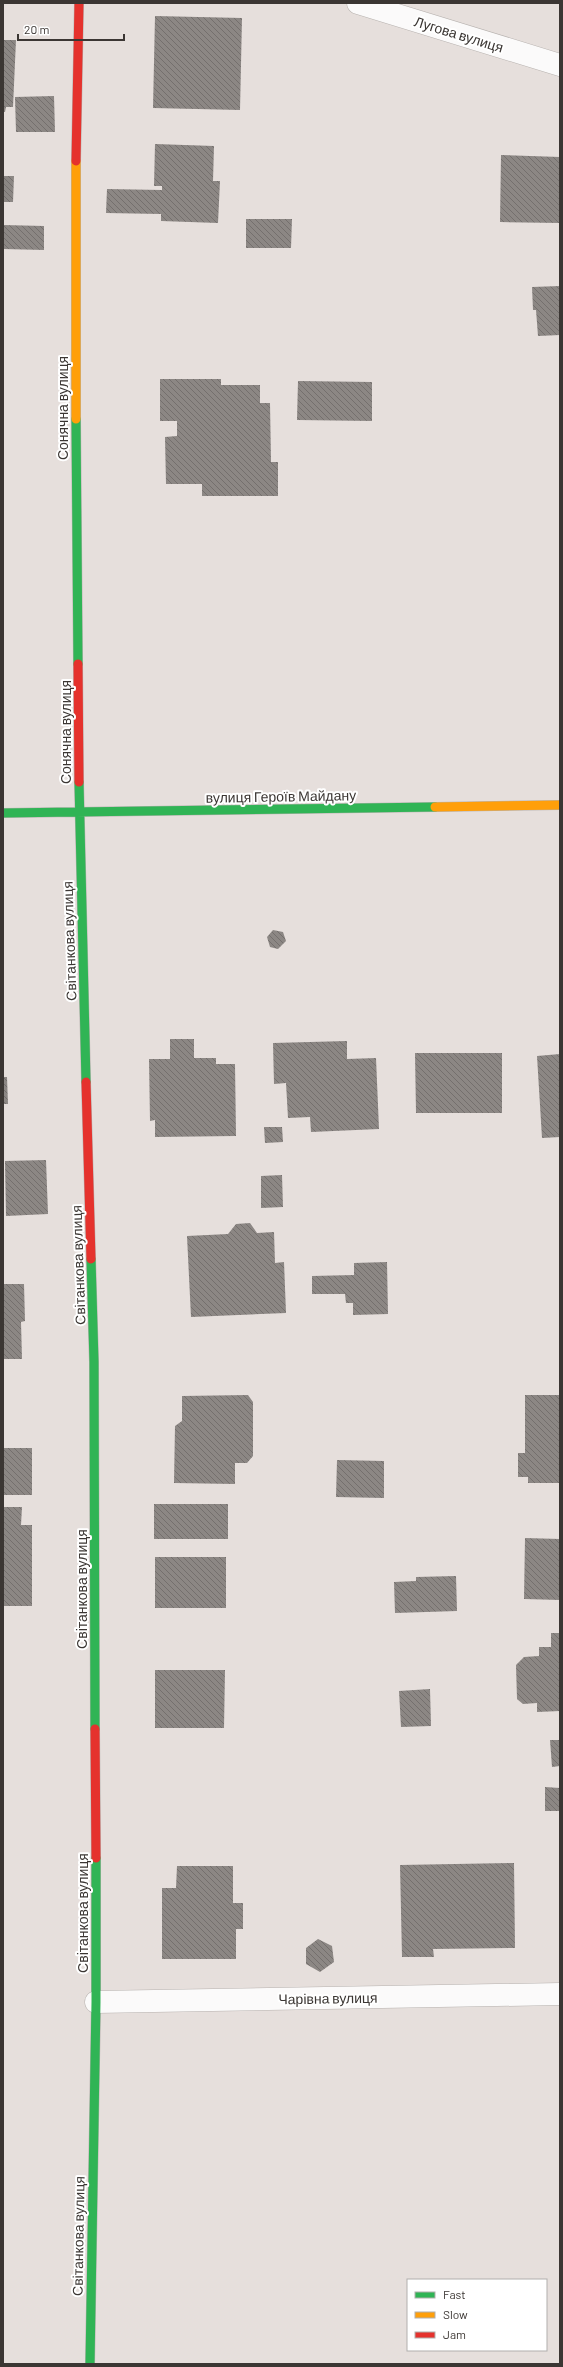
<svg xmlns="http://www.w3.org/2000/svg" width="563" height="2367" font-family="Barlow,sans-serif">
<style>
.building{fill:url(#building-back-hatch)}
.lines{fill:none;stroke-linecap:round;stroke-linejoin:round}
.street-casing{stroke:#b7b2af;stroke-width:23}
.fast-casing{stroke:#b7b2af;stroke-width:10}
.slow-casing{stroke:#b7b2af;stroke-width:10}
.jam-casing{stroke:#b7b2af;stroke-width:10}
.street{stroke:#fbfafa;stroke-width:22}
.fast{stroke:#30b455;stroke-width:9}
.slow{stroke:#ff9f0a;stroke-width:9}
.jam{stroke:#e5322d;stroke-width:9}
.labels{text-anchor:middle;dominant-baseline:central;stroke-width:4;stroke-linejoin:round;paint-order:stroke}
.street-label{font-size:14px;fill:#3b3633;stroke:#fff}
</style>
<defs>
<pattern id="building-back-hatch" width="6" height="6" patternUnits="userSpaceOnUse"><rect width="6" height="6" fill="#8c8784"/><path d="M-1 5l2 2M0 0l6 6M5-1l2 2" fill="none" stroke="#746f6d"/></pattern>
</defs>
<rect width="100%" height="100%" fill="#e6dfdc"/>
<!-- building -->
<path class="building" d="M155,16L242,18L240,110L153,108Z
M3,40H16L13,107H6L5,112H3Z
M54,96L55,132H16L15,97Z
M155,144L214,146L213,181H220L218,223L161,221V214L106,213L107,189L162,190V186H154Z
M501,155L560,157V223L500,222Z
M3,176H14L13,202H3Z
M246,219H292L291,248H246Z
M3,225L44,226V250L3,249Z
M560,286V335L538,336L536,310H533L532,287Z
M160,379H221V385H260V403H270L271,462H278V496H202V484H166L165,437L177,436V421H160Z
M298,381L372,382V421L297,420Z
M273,930L283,932L286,941L278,949L270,947L267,937Z
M170,1039H194V1058H216V1064H235L236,1136L155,1137V1120L150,1121L149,1059H170Z
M347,1041V1059L376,1058L379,1129L311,1132L310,1117L288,1118L286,1083L274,1084L273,1043Z
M415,1053H502V1113H416Z
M560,1054V1137L542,1138L537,1056Z
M3,1077H7L8,1104H3Z
M264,1127H282L283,1142L265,1143Z
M46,1160L48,1214L6,1216L5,1161Z
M282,1175L283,1207L261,1208V1176Z
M250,1223L257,1233L274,1232L275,1263L284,1262L286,1313L191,1317L187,1236L228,1234L236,1224Z
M387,1262L388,1314L353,1315V1303H346L345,1294H312V1276L354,1275V1263Z
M3,1284H24L25,1321L21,1322L22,1359H3Z
M248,1395L253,1402V1456L247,1463H235V1484L174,1483L175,1426L182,1421V1396Z
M525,1395H560V1483H528V1477H518V1453H525Z
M3,1448H32V1495H3Z
M337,1460L384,1461V1498L336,1497Z
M154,1504H228V1539H154Z
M3,1507H22L21,1525H32V1606H3Z
M525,1538L560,1539V1600L524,1599Z
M155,1557H226V1608H155Z
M456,1576L457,1611L395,1613L394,1582L416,1581V1577Z
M551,1633H560V1711L537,1712V1703L523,1704L517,1699L516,1665L524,1657L539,1656V1647H551Z
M155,1670H225L224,1728H155Z
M430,1689L431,1726L401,1727L399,1691Z
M550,1740H560V1766L552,1767Z
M545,1787L560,1788V1811H545Z
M514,1863L515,1948L433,1949L434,1957H402L400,1865Z
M177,1866H233V1903H243V1929H236V1959H162V1888H176Z
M318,1939L332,1946L334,1962L320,1972L306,1964V1948Z"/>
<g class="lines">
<!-- street casing -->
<g class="street-casing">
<path id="street" d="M358,3L560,65
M96,2002L560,1994"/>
</g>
<!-- fast casing -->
<g class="fast-casing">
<path id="fast" d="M76,419L78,664
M79,782L86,1082
M3,813L435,807
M91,1259L94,1362L95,1729
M90,2364L96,2002V1858"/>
</g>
<!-- slow casing -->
<g class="slow-casing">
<path id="slow" d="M76,419V161
M435,807L560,805"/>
</g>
<!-- jam casing -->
<g class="jam-casing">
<path id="jam" d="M76,161L79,3
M78,664L79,782
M86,1082L91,1259
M95,1729L96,1858"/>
</g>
<!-- street -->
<use href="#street" class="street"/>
<!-- fast -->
<use href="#fast" class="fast"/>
<!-- slow -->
<use href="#slow" class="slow"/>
<!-- jam -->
<use href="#jam" class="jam"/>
</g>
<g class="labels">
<!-- street labels -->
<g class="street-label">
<text transform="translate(459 34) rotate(17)">Лугова вулиця</text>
<text transform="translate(62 408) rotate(-90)">Сонячна вулиця</text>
<text transform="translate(65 732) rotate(-90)">Сонячна вулиця</text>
<text transform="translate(281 796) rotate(-1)">вулиця Героїв Майдану</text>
<text transform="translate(69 941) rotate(-92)">Світанкова вулиця</text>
<text transform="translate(78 1265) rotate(-92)">Світанкова вулиця</text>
<text transform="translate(81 1589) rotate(-90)">Світанкова вулиця</text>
<text transform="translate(82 1913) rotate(-90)">Світанкова вулиця</text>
<text transform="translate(328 1998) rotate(-1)">Чарівна вулиця</text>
<text transform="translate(78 2236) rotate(-89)">Світанкова вулиця</text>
</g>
</g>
<!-- border -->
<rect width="563" height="2367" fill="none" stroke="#3b3633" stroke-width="8"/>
<!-- legend -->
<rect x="407" y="2279" width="140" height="72" fill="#ffffff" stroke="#b1afad"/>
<rect x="415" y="2292" width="20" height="6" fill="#30b455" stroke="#b1afad"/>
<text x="443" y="2299" font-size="12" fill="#3b3633">Fast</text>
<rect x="415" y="2312" width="20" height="6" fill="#ff9f0a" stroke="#b1afad"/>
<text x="443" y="2319" font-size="12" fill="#3b3633">Slow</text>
<rect x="415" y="2332" width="20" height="6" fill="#e5322d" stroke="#b1afad"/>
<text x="443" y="2339" font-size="12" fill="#3b3633">Jam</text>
<!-- scale -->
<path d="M18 34v6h106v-6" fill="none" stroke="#3b3633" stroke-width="2"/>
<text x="24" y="34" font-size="12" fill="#3b3633" stroke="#ffffff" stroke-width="3" paint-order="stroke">20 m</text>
</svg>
